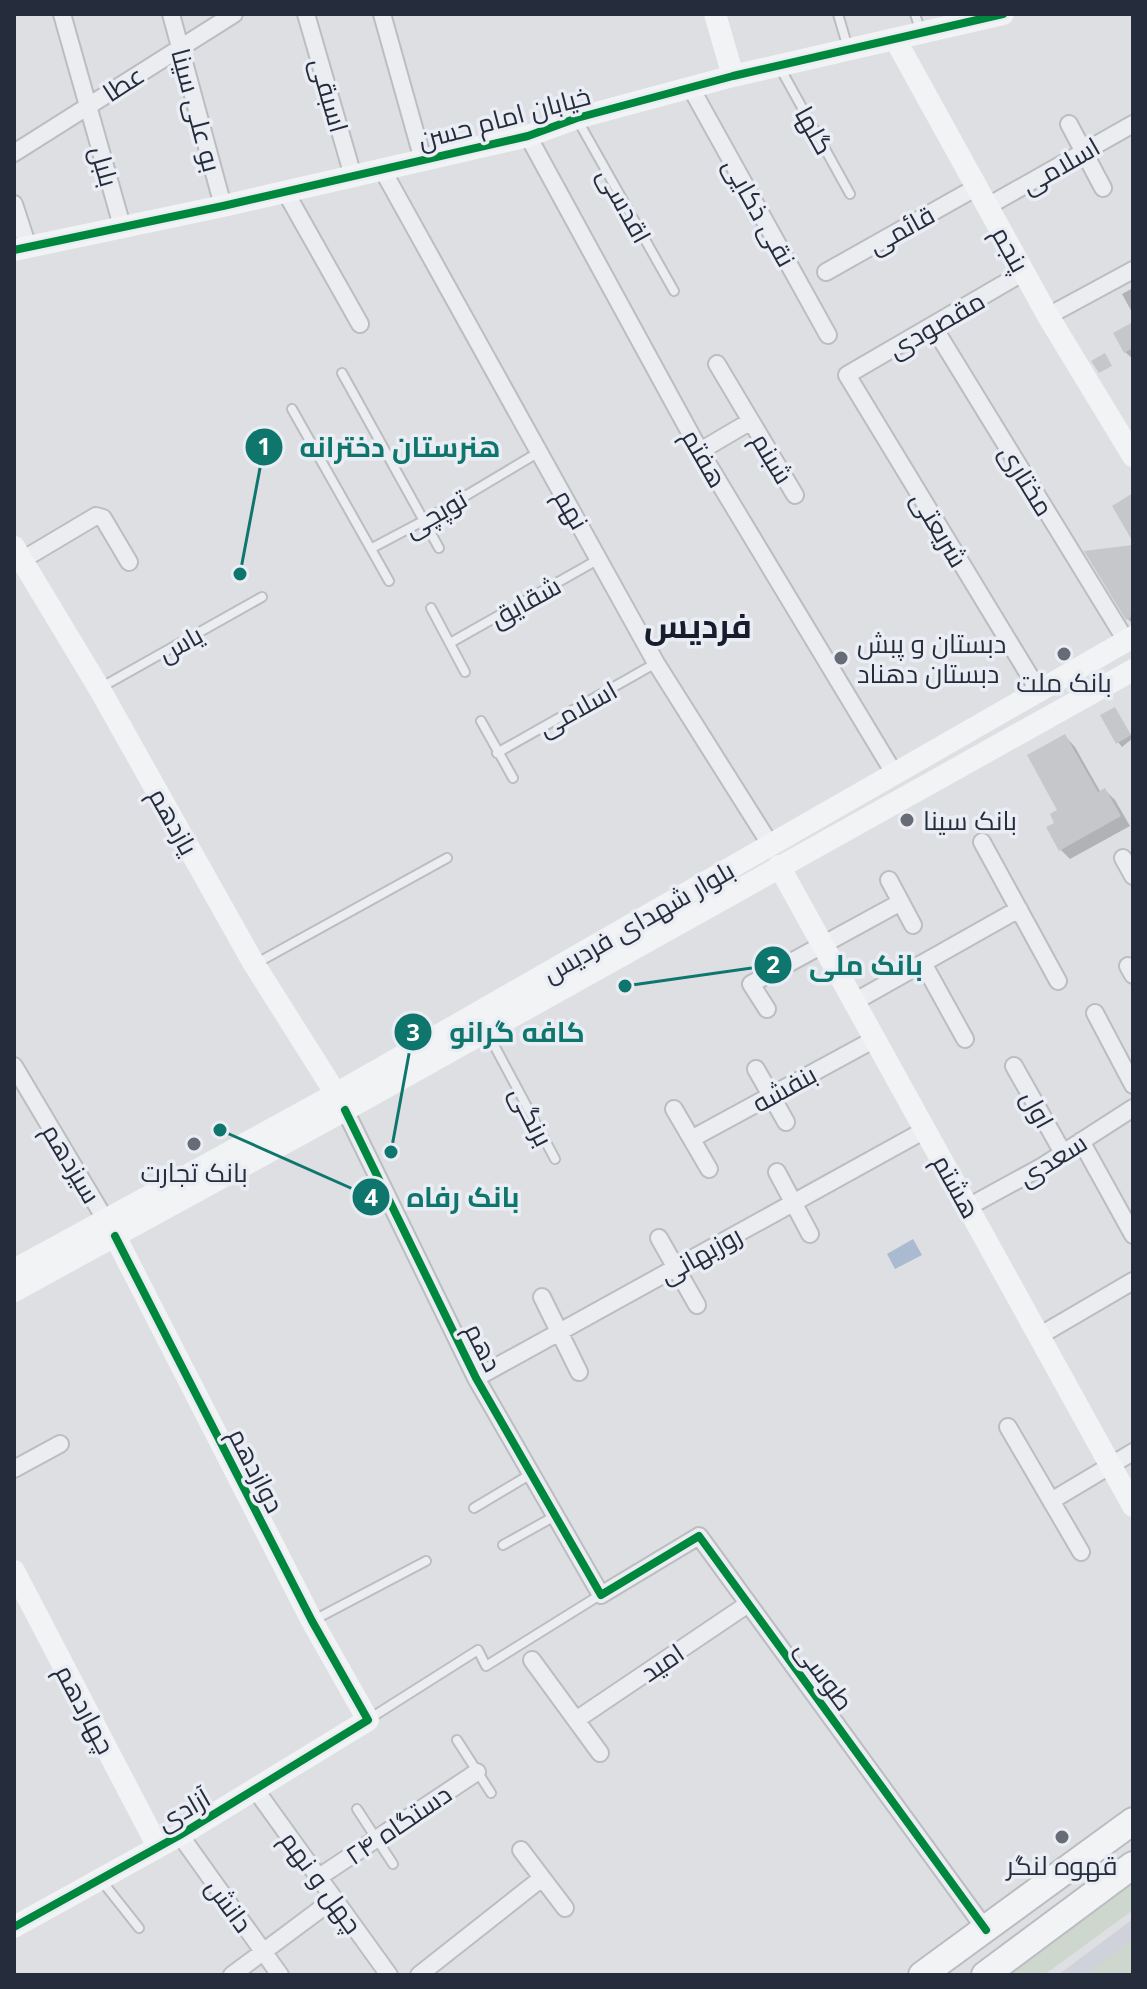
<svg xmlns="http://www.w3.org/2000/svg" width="1147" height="1989" font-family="'Noto Sans',Cairo,sans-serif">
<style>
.built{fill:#cfd2da}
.green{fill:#cdd7ce}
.water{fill:#aabad0}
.shadow{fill:#0003}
.building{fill:#c6c7cb}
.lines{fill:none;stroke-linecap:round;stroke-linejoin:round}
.lane-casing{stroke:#bcbdc1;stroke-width:12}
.street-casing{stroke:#bcbdc1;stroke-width:20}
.primary-casing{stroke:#babcc1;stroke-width:30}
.lane{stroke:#ecedf0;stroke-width:8}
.street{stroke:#ecedf0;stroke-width:16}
.secondary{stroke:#f2f3f4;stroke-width:22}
.primary{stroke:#f2f3f4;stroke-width:26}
.cycleway-casing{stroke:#eaedf4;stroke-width:13}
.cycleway{stroke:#00873e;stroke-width:8}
.poi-dot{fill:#666b76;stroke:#eaedf4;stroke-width:3}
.labels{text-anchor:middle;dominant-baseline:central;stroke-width:7;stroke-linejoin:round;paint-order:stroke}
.street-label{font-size:26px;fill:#252c3c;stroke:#eaedf4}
.poi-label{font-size:26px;fill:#252c3c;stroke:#eaedf4}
.district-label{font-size:34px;font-weight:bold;fill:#171d2d;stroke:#eaedf4}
.leader{fill:none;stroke:#0f766e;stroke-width:3}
.callout-dot{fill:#0f766e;stroke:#eaedf4;stroke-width:3}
.mark-label{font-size:24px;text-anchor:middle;font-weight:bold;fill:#fff}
.callout-label{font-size:28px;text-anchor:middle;font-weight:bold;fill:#0f766e;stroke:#eaedf4;stroke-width:7;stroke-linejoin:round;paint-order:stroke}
</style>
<rect width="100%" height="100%" fill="#dedfe3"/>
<!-- built -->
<path class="built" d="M1133,1919V1975H1058Z"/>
<!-- green -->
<path class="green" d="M1133,1879V1910L1044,1975H1000Z
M1133,1939V1975H1085Z"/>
<!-- water -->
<path class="water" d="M913,1239L922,1255L895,1269L887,1254Z"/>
<!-- shadow -->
<path class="shadow" d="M1133,288V314L1122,294Z
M1133,324V358H1132L1125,352Z
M1133,547V624L1128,619Z
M1114,709L1133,738L1122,747L1118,742Z
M1065,736L1075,747L1101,793L1105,790L1115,800L1130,826L1070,859L1060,849L1057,823Z"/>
<!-- building -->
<path class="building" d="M1133,322V348L1124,353L1113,333Z
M1105,353L1112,366L1099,373L1091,361Z
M1133,493V542L1112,506Z
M1133,545V604L1130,618L1126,620L1084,551Z
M1115,707L1131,735L1116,744L1100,715Z
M1065,734L1098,792L1105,788L1121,816L1059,851L1046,827L1054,823L1050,814L1057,810L1027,755Z"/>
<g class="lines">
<!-- lane casing -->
<g class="lane-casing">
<path id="lane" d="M838,14L848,48
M915,14L921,32
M779,66L850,194
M577,119L674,291
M342,373L439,548
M292,409L389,581
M372,548L425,520L539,452
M431,608L465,672
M450,643L599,559
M100,688L262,597
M481,721L513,778
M497,753L656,663
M255,964L447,858
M487,1032L555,1159
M474,1508L531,1474
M503,1545L555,1516
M314,1620L426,1561
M369,1719L478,1650L486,1666L600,1595
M457,1740L491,1793
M357,1809L393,1864
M101,1880L139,1928"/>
</g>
<!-- street casing -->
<g class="street-casing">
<path id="street" d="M62,14L122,226
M171,14L223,206
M306,14L353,176
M382,14L423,160
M691,88L828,335
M1069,124L1103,188
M528,136L700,451L894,773
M14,153L234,14
M382,169L656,663L770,844
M285,191L360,324
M14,204L28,247
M988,206L1133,124
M826,272L977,187
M1024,272L847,375L1034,683
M1048,316L1133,270
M933,326L1122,634
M717,364L795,495
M700,451L751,421
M22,560L96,516L103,518L129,562
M982,842L1058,981
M1123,858L1133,876
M889,880L913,925
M923,963L965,1039
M1128,966L1133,975
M854,1002L1019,909
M767,1009L751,984L901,902
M1095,1013L1133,1085
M14,1066L105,1219
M1014,1066L1063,1153
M756,1069L786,1122
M674,1109L709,1169
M345,1110L476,1378L601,1595L699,1536L986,1930
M693,1138L875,1039
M1081,1141L1133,1235
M777,1172L810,1234
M968,1207L1043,1166L1133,1108
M659,1238L697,1305
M542,1297L579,1372
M1039,1336L1133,1281
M476,1378L925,1130
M1008,1427L1081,1552
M14,1469L60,1444
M1051,1501L1133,1452
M532,1660L600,1753
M576,1720L748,1604
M255,1789L389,1975
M180,1835L280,1975
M521,1850L565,1908
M319,1877L477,1772
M232,1975L334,1899
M419,1975L542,1878"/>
</g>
<!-- primary casing -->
<g class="primary-casing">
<path id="primary" d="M922,1975L1133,1821
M985,1975L1133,1865"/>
</g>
<!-- lane -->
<use href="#lane" class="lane"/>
<!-- street -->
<use href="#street" class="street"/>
<!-- secondary -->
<path class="secondary" d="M715,14L733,76
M895,39L1048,316L1133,456
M14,250L223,206L528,136L577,118L733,76L1003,14
M14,547L99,688L254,964L336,1094
M779,866L1133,1506
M14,1270L336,1094L1133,637
M14,1291L345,1110L1133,670
M14,1571L158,1847
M14,1927L180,1835L368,1720L312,1621L115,1236"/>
<!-- primary -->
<use href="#primary" class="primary"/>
<!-- cycleway casing -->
<g class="cycleway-casing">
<path id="cycleway" d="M14,250L223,206L528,136L577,118L733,76L1003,14
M345,1110L476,1378L601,1595L699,1536L986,1930
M14,1927L180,1835L368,1720L312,1621L115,1236"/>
</g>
<!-- cycleway -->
<use href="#cycleway" class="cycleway"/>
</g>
<!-- markers -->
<g class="poi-dot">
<circle cx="1064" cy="654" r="8"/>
<circle cx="841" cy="658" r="8"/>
<circle cx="907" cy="820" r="8"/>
<circle cx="194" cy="1144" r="8"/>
<circle cx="1062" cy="1837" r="8"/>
</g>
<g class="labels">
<!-- street labels -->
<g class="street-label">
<text transform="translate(123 83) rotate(-33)">عطا</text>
<text transform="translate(330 95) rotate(74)">اسبقی</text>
<text transform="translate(197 110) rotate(75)">بو علی سینا</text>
<text transform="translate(504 117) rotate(-15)">خیابان امام حسن</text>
<text transform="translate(815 130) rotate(61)">گلها</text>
<text transform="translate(1060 165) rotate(-30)">اسلامی</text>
<text transform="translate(105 166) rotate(74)">بلبل</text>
<text transform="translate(625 205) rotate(61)">اقدسی</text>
<text transform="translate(760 212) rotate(61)">نقی ذکایی</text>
<text transform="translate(901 229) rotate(-29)">قائمی</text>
<text transform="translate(1011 249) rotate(61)">پنجم</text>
<text transform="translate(936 324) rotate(-30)">مقصودی</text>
<text transform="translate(705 458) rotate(60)">هفتم</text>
<text transform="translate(773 458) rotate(59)">شبنم</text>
<text transform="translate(1027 480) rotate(58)">مختاری</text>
<text transform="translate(572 509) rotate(60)">نهم</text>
<text transform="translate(435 513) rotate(-30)">توپچی</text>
<text transform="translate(940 529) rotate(59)">شریعتی</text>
<text transform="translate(525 601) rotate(-29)">شقایق</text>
<text transform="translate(180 643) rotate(-29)">یاس</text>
<text transform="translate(577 708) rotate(-29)">اسلامی</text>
<text transform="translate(174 821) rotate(61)">یازدهم</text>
<text transform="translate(638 921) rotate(-30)">بلوار شهدای فردیس</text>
<text transform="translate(784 1088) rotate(-29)">بنفشه</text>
<text transform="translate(1038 1109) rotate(61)">اول</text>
<text transform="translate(532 1116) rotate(63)">برنگی</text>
<text transform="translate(1052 1159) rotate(-32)">سعدی</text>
<text transform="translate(72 1163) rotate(59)">سیزدهم</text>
<text transform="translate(957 1186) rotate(61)">هشتم</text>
<text transform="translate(700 1254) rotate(-29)">روزبهانی</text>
<text transform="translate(484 1347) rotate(63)">دهم</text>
<text transform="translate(257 1470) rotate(63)">دوازدهم</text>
<text transform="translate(662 1662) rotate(-34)">امید</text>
<text transform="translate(825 1675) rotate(54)">طوسی</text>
<text transform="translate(86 1709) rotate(62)">چهاردهم</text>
<text transform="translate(183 1809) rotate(-30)">آزادی</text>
<text transform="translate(398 1824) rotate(-34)">۲۴ دستگاه</text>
<text transform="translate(322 1882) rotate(54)">چهل و نهم</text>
<text transform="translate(230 1905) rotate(54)">دانش</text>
</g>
<!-- poi labels -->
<g class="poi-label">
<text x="857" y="643" text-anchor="start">دبستان و پبش<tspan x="857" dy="30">دبستان دهناد</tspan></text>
<text x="1064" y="682">بانک ملت</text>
<text x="923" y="820" text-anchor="start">بانک سینا</text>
<text x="194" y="1172">بانک تجارت</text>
<text x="1062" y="1865">قهوه لنگر</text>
</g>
<!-- district labels -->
<g class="district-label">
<text x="698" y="625">فردیس</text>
</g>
</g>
<!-- callouts -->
<path class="leader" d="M240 574L264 447M625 986L773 965M391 1152L413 1032M220 1130L371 1197"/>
<g class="callout-dot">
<circle cx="240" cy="574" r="8"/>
<circle cx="625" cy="986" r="8"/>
<circle cx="391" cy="1152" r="8"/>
<circle cx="220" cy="1130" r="8"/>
<circle cx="264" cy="447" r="20"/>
<circle cx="773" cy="965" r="20"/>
<circle cx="413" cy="1032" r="20"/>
<circle cx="371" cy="1197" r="20"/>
</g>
<g class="mark-label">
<text x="264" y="455">1</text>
<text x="773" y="973">2</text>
<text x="413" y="1041">3</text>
<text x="371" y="1206">4</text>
</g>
<g class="callout-label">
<text x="400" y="457">هنرستان دخترانه</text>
<text x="866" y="975">بانک ملی</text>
<text x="517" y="1042">کافه گرانو</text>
<text x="463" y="1207">بانک رفاه</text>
</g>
<!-- border -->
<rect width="1147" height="1989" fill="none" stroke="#252c3c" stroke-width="32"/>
</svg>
